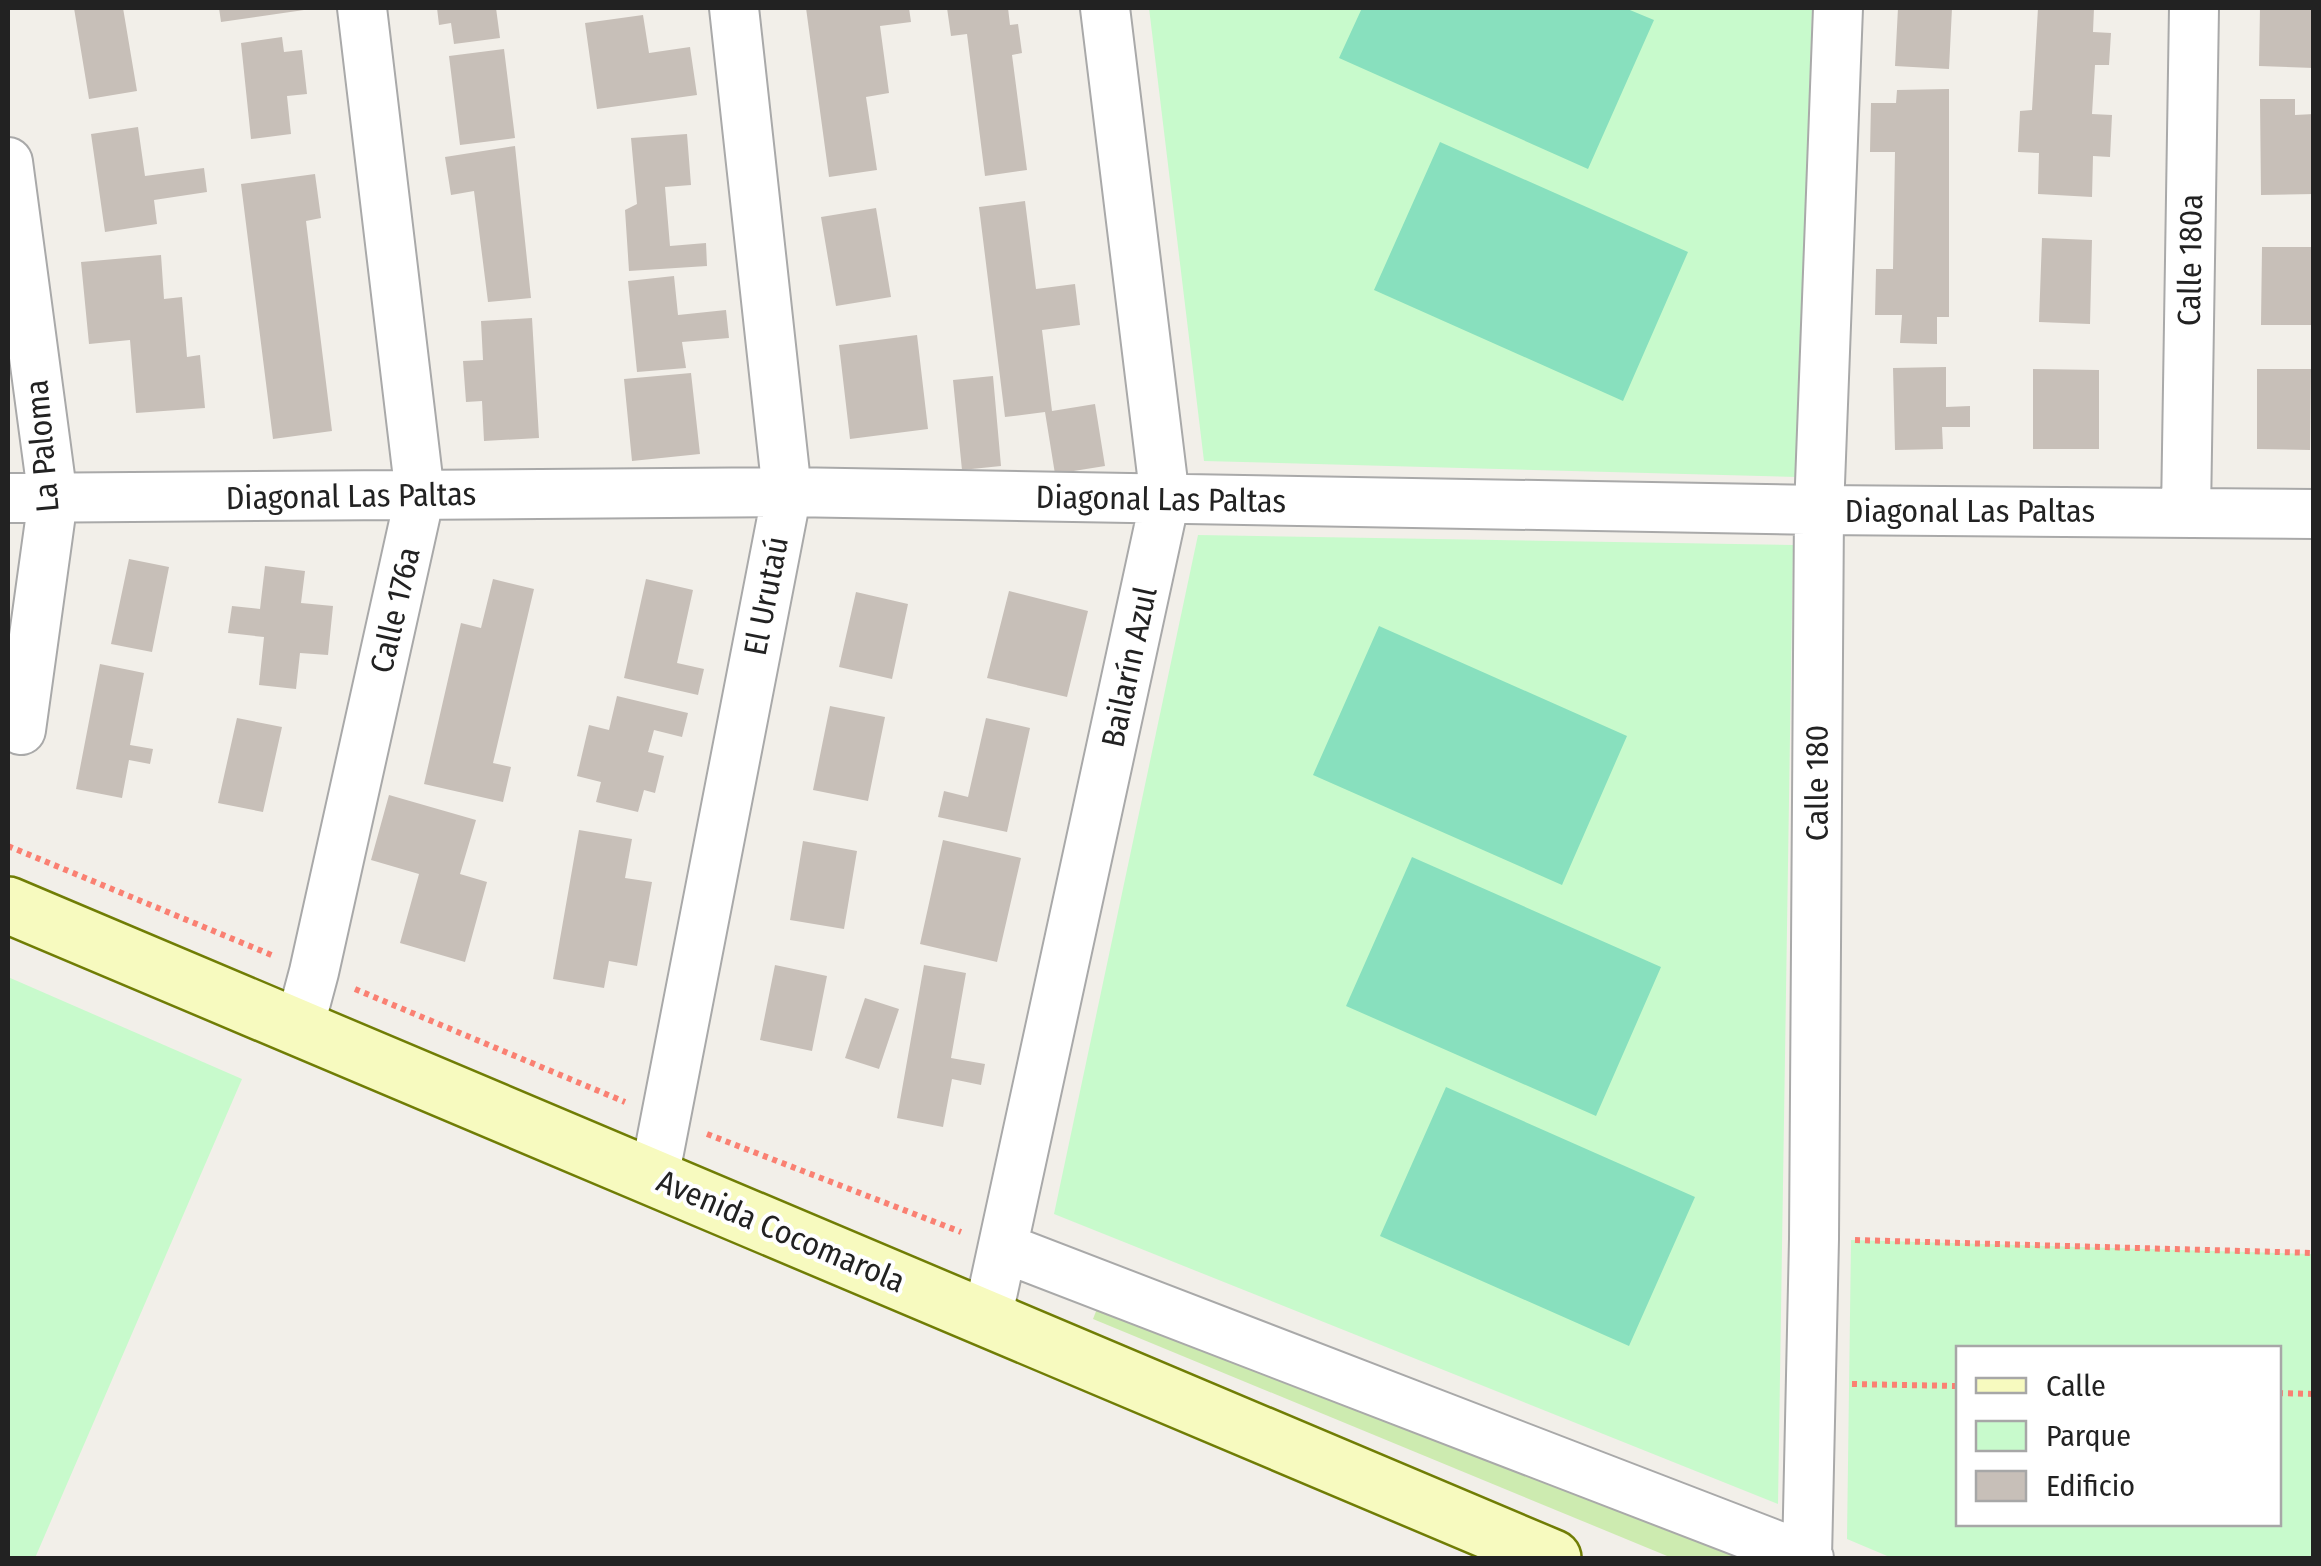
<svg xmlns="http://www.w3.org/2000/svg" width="2321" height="1566" font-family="'Fira Sans Condensed',sans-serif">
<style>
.grass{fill:#cdebb0}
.park{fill:#c8facc;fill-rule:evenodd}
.pitch{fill:#88e0be}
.building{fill:#c7bfb8}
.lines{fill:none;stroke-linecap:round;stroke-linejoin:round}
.street-casing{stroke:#a9a9a9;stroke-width:52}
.secondary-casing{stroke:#707d05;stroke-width:60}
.path{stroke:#fa8072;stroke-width:6;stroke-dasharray:5 5;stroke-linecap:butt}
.street{stroke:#fff;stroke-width:48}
.secondary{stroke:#f7fabf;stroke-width:55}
.labels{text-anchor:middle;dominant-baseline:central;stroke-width:8;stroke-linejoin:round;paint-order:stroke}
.street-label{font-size:32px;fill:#222;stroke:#fff}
</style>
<rect width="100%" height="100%" fill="#f2efe9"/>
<!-- grass -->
<path class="grass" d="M1104,1291L1750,1558H1672L1093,1319Z"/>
<!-- park -->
<path class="park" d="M1149,8H1812L1797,477L1204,461Z
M1198,535L1793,545L1778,1504L1054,1214Z
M8,977L242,1079L35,1558H8Z
M1851,1240L2313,1254V1558H1892L1847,1539ZM1958,1348H2278V1524H1958Z"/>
<!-- pitch -->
<path class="pitch" d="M1362,8H1625L1654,20L1588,169L1339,58Z
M1440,142L1688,252L1623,401L1374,290Z
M1379,626L1627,736L1562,885L1313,775Z
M1412,857L1661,967L1596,1116L1346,1006Z
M1446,1087L1695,1197L1629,1346L1380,1236Z"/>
<!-- building -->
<path class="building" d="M74,8H123L137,91L89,99Z
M219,8H304V10L221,22Z
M437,8H496L500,38L454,44L451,23L439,25Z
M806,8H909L911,22L880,26L889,93L866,97L877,170L829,177Z
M947,8H1008L1010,25L1018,24L1022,53L1012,55L1027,170L985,176L967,34L951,36Z
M1898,8H1952L1949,69L1895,66Z
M2038,8H2094L2093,32L2111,33L2109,65H2095L2092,114L2112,115L2110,157L2093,156L2092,197L2038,194L2039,153L2018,152L2020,111L2032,110Z
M2260,8H2314V68L2259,66Z
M643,15L649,53L690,47L697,95L597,109L585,23Z
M282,37L284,52L302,50L307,94L287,96L291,134L251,139L241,43Z
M504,49L515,138L460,145L449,56Z
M1949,89V317H1937V344L1900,343L1902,315H1875L1876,269H1893L1895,152H1870L1871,103H1896L1897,90Z
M2260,99H2295V115L2314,114V194L2261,195Z
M138,127L145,176L204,168L207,192L154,200L157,224L105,232L91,134Z
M687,134L691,185L665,187L670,246L706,243L707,266L629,271L625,210L637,204L631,138Z
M515,146L531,298L488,302L474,191L451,195L445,157Z
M315,174L321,218L306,221L332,431L273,439L241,184Z
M1025,201L1036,289L1075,284L1080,325L1042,330L1052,411L1095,404L1105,466L1055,474L1045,412L1005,417L979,207Z
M876,208L891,297L836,306L821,217Z
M2042,238L2092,240L2090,324L2039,322Z
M2262,247H2312L2311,325H2261Z
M161,255L164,299L182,297L187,357L200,355L205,408L136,413L130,340L89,344L81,262Z
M674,276L678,315L726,310L729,338L682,342L686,368L637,372L628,281Z
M532,318L539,438L484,441L482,401L466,402L463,361L483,360L481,321Z
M917,335L928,429L850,439L839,345Z
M1946,367V407L1970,406V427H1942L1943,449L1895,450L1893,368Z
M2033,369L2099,370V449H2033Z
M2257,369H2311L2310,450L2257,449Z
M691,373L700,454L632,461L624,379Z
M993,376L1001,466L962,470L953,380Z
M129,559L169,567L152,652L111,644Z
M265,566L305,571L301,603L333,606L328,655L300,653L296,689L259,685L264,637L228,633L232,606L260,609Z
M493,579L534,589L493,763L511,767L503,802L424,784L461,623L481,628Z
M646,579L693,590L677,663L704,669L698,695L624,678Z
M1009,591L1088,611L1067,697L987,678Z
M856,592L908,604L892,679L839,667Z
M100,664L144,673L130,745L153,749L150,764L129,760L122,798L76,789Z
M617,696L688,713L682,737L654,730L648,752L664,756L655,793L644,790L638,812L596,802L601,782L577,776L589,725L609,730Z
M830,706L885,717L868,801L813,790Z
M237,718L282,727L263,812L218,803Z
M986,718L1030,728L1007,832L938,817L944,791L968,797Z
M389,795L476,820L460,874L487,882L465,962L400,943L419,874L371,860Z
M579,830L632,839L625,878L652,882L637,966L609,961L604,988L553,979Z
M943,840L1021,858L997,962L920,944Z
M803,841L857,851L844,929L790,920Z
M775,965L827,976L812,1051L760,1040Z
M924,965L966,973L951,1058L985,1064L981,1085L952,1079L943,1127L897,1118Z
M865,998L899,1009L879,1069L845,1058Z"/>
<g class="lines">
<!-- street casing -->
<g class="street-casing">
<path id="street" d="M8,162L53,499L21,730
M8,498L787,492L1819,510L2314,514
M2186,513L2194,8
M299,1028L314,972L420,495L362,8
M654,1178L787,492L734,8
M1004,1248L1809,1558
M987,1319L1165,499L1105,8
M1807,1558L1814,1239L1819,510L1838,8"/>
</g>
<!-- secondary casing -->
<g class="secondary-casing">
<path id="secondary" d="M8,905L1553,1558"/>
</g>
<!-- path -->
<path class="path" d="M8,846L274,956
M355,989L625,1102
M707,1134L961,1232
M1855,1240L2314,1253
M1852,1384L1958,1386
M2278,1393L2314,1394"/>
<!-- street -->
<use href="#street" class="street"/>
<!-- secondary -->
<use href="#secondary" class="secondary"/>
</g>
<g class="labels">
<!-- street labels -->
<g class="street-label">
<text transform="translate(2190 260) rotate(-89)">Calle 180a</text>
<text transform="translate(42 446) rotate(-95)">La Paloma</text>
<text transform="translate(351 496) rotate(-1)">Diagonal Las Paltas</text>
<text transform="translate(1161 499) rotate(1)">Diagonal Las Paltas</text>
<text x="1970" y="511">Diagonal Las Paltas</text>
<text transform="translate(766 596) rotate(-79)">El Urutaú</text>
<text transform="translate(395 610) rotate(-77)">Calle 176a</text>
<text transform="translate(1129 667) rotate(-78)">Bailarín Azul</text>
<text transform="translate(1817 783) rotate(-90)">Calle 180</text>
<text transform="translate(781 1231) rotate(23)">Avenida Cocomarola</text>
</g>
</g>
<!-- border -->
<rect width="2321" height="1566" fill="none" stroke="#222222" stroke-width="20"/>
<!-- legend -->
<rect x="1956" y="1346" width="325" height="180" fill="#ffffff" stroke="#a7a7a7" stroke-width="2.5"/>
<rect x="1976" y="1378" width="50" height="15" fill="#f7fabf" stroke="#a7a7a7" stroke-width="2.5"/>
<text x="2046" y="1396" font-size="30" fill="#222222">Calle</text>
<rect x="1976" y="1421" width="50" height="30" fill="#c8facc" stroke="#a7a7a7" stroke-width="2.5"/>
<text x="2046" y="1446" font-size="30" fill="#222222">Parque</text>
<rect x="1976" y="1471" width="50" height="30" fill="#c7bfb8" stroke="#a7a7a7" stroke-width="2.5"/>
<text x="2046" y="1496" font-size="30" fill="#222222">Edificio</text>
</svg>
